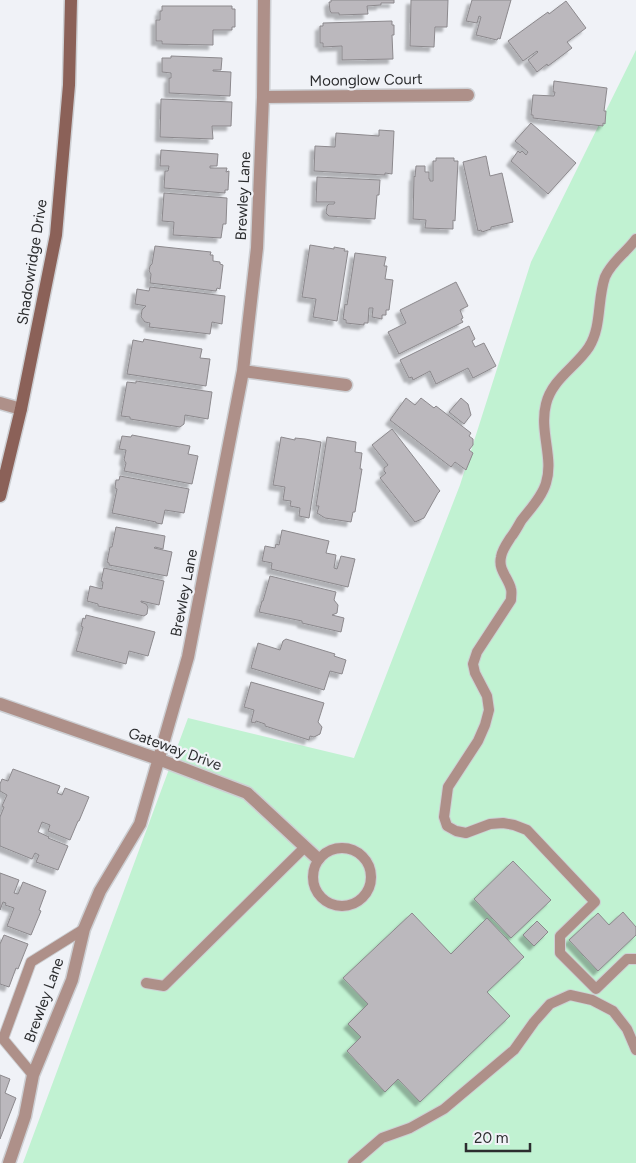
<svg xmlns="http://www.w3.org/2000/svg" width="636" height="1163" font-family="Figtree,sans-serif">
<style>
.green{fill:#c1f2d2}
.building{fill:#bbb8bd;stroke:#8c898d;filter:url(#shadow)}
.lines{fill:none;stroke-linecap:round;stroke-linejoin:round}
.service-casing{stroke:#cdcfd3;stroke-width:12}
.minor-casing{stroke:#cdcfd3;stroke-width:15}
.secondary-casing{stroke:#cdcfd3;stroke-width:15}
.service{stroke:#ae9089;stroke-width:10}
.minor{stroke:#ae9089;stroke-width:12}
.secondary{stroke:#8b6158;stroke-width:12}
.labels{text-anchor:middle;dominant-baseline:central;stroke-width:4.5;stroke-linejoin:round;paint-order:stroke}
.street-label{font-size:15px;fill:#2c2d2f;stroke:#f0f2f7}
</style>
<defs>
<filter id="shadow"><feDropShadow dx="-4.5" dy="4.5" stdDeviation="1" flood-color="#0004"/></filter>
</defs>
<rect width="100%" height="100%" fill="#f0f2f7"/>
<!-- green -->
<path class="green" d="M636,50V1163H23L188,718L354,758L460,485L531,262Z"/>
<!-- building -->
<path class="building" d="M331,0H394V3H381V5L367,6L368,14L339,15V13H331V12L330,11L329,2H331Z
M411,0H448L447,27H435L434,47L410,46Z
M472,0H511L500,39L498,38L497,40L476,35L481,17L479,16L477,23L466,21Z
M566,1L586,28L567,42L572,48L548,66L547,64L537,72L528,60L538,52L537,51L523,61L508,41L548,12L549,14Z
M162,6H232V9H235V27H232V30H213V45L162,44V41H156V20H160V11H162Z
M392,21V25H394V35H392L393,59L342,60V46L323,47V43H320V26H323V23Z
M171,56L222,58L221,70H213V71L231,72L230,96L169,93V78H171V73L162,72V58H171Z
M554,81L607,88L604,111H606L605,124L603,123V126L533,118V115H531L533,95L554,96L555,92H553Z
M161,99L232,102L231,126H212L213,139L160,137Z
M531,123L576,163L548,194L511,161L518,151L520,153L522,151L526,155L528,152L515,141Z
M379,130L394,131L392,174L385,173V175L314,171L315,146L335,147L336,133L379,136Z
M161,150L218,154L217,166H210V168H227L226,172L229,171L228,190H225V193L164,188L165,171H168L169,166H160Z
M486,156L490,176L502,173L513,222L491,227V229L482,232L481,230L478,231L463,162Z
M436,158H454V161H458L455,221L453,220V229L425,228L426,220L413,219L414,176L415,177L416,166H425V172H429V179H430V181H433V161H436Z
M317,177L380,180L379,195H377L375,219L329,216L326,213L327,206L329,204H334L335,202H316Z
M164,193L227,198L226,224H223L221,238L173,235L174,222L162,221Z
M310,245L334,249V247L345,249L344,251H348L337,321L313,317L316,299L302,297Z
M155,246L211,252L210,255H213V261L220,262V264L223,265L220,289L217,288L216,291L150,283L151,274L149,271L150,266L152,264Z
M355,253L386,257L384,266H387L385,279L393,280L389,310H386V315H382V319L372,317L373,308H369L368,323H364V325L346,323V320L343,319L345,304L347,305Z
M456,282L468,306L460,310L463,318L461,319L463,322L399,354L388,332L406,323L400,310Z
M150,287L225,296L222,324L212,322L210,334L149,327L150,323L145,322L141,317L142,310L146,306L135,304L137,289L149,291Z
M469,326L475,339L472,341L475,347L484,343L496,366L473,378L468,368L436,384L430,371L413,380L412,377L409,378L400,360Z
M144,339L202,349L200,358L210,359L206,386L127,374L133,340L143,342Z
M136,381L212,392L208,419L185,415L184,424L180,427L130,419V417L121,416L127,382L136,383Z
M406,398L415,405L421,398L434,408L436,406L471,433L469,436L473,439V445L469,450L473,453L466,470L455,462L451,467L390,420Z
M461,398L468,404L471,415L464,424L449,412Z
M392,429L440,491L438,493L424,518L415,522L380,478L386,473L384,471V468L388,465L372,445Z
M132,435L190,446L188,454L198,456L192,484L124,471L126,463L124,460L126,450L119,449L122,436L131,437Z
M281,437L295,440V438L305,439L321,442L309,518L299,516L300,508L290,506L291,501L283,500L285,487L273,485Z
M327,437L356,442L355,452L362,453L360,469H362L355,512H353L351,522L325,518L317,513L319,506H316Z
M120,476L189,489L184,513L165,510L162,524L156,523V522L112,513L117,489L115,488L116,480H119Z
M116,527L165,536L163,549L155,547L154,548L172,552L167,576L109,565V563L107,562L110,547H112Z
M282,530L329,541L326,553L336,555L334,568L337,569L341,556L355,559L348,587L271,569L272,563L262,561L265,546L275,548L276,544L279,545Z
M104,568L164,581L159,605L141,601V602L146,604L148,607L147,614L144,616L98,606V604L87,601L90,586L102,589L103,582L101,581Z
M270,576L336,592L334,600L338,605L337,613L332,615L344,618L341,632L302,623V621L259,612L262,601H263Z
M86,615L155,632L148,656L129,651L126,664L76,651L83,627L81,626L83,618L85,619Z
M286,639L335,654L334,656L346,660L342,674L330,671L324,690L251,668L258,643L280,650L283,641Z
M251,682L324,703L318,722L322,727L320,734L314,737L310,736L309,740L265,726V724L256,721L255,723L251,722L254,710L244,707Z
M13,769L60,786L57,793L62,795L65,788L89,797L79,821H78L70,840L48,831L50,825L42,822L38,832L49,837L48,838L68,846L58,870L36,862L39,855L35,853L32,859L0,846V817L4,807L2,806L7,795L0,791V784L2,779L8,781Z
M513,861L551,900L511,938L474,899Z
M0,873L19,880L14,893L18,894L23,882L46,891L39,910L41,911L31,935L7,926L14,908L5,905L6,903L3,902L0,910Z
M623,912L636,927V935L598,971L569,940L598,913L609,925Z
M412,913L451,954L487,918L524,957L487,992L510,1016L420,1102L398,1079L385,1092L347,1051L361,1037L348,1024L368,1004L343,978Z
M537,921L548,932L534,946L523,935Z
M4,935L28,944L18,969L16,968L9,987L0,984V944Z
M0,1075L10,1079L5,1093L16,1098L0,1139Z"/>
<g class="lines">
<!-- service casing -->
<g class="service-casing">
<path id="service" d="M636,239C626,253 612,261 605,277C597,300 602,326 589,347C576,367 552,379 546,404C539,431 554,458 546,483C542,497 530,509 521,521C518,526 515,532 511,537C507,543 502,550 501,557C498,570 508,577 511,589C512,592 511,596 511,600L477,652L473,664L475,673L487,696L489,710L485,725L478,741L448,787L444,817L447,826L456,831L466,833L490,824L503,823L514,825L527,830L595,902L560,936V953L596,989L627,959H636
M313 877a29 29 0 1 1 58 0a29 29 0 1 1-58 0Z
M146,983L164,986L305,847
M33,1075L3,1039L31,962L84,929
M353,1163L382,1138L410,1128L444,1109L514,1050L534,1022L550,1004L570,995L592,1000L613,1011L627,1029L636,1050"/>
</g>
<!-- minor casing -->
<g class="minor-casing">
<path id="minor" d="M263,97L468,95
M243,371L346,385
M0,403L21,409
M0,704L158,759L247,793L318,859
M9,1163L25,1116L33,1075L72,980L84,929L100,891L140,824L188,657L243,371L257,248L263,97L264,0"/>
</g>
<!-- secondary casing -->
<g class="secondary-casing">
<path id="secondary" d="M0,496L21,409L56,235L69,85L71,0"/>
</g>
<!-- service -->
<use href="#service" class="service"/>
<!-- minor -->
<use href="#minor" class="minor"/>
<!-- secondary -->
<use href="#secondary" class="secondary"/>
</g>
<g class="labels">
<!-- street labels -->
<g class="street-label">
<text transform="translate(366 80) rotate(-1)">Moonglow Court</text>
<text transform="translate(243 196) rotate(-87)">Brewley Lane</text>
<text transform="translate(32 262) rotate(-81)">Shadowridge Drive</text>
<text transform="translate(184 593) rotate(-79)">Brewley Lane</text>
<text transform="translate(175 749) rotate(20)">Gateway Drive</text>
<text transform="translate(44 1000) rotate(-70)">Brewley Lane</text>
</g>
</g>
<!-- scale -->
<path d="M466 1143v8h64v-8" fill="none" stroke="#2c2d2f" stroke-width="2.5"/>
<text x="474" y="1143" font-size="15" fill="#2c2d2f" stroke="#f0f2f7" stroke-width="4" paint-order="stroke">20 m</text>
</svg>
